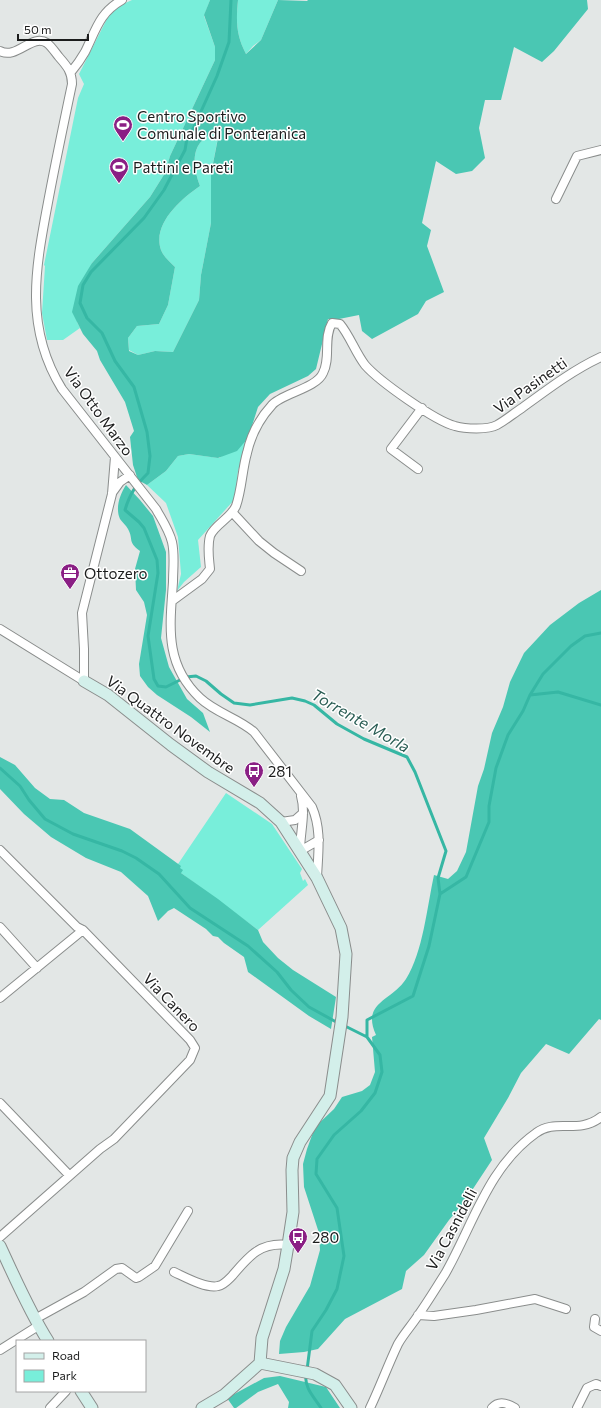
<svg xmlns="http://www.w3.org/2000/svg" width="601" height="1408" font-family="Commissioner,sans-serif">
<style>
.green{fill:#78eeda}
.forest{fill:#4ac7b3;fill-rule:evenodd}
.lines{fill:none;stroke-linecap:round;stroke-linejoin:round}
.stream{stroke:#36b7a4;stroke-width:3}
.street-casing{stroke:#8a8d8c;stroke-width:10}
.secondary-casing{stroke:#8a8d8c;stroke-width:13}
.street{stroke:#fff;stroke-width:8}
.secondary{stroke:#d3efea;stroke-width:11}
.labels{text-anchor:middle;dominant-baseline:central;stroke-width:3;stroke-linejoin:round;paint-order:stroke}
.poi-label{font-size:15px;fill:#1b1c1c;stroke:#fff;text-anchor:start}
.street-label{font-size:15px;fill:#1b1c1c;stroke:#fff}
.water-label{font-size:16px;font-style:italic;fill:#2b5e55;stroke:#fff}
</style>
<rect width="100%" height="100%" fill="#e3e7e6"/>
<!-- green -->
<path class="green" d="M132,0H210L204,16L215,47V60L170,156L165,173L150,197L92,263L77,322L80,328L63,340H47L42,313L45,266L44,265L78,98L84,84L79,74L112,9Z
M238,0H278L261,40L253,46L246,54C236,35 236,21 238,0Z
M212,132L218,137L211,174V223L201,275L199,300L173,352L155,351L138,355L129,350L128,338L137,326L159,324L168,305L175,267C170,262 163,256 161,250C152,224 181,199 200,186C195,173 191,155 200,143C203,139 208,135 212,132Z
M248,438L238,471L235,499L198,540L201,567L184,582L177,591L181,574L178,537L166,503L147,485L166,471L178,456L189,454L219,458Z
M226,793L272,824L302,869L300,873L303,881L305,879L308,885L258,930L181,873L178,864Z"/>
<!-- forest -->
<path class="forest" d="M210,0H238C236,21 236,35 246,54L261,40L278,0L307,1L308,0H587L588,9L554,51L542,62L514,47L501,100H485L479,128L485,158L472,171L456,174L436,161L422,223L431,230L427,246L444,292L426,301L418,314L372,339L362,331L359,315L339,319H328L316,369L308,376L270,394L258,407L248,438L237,451L218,458L189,454L178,456L166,471L147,485L138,480L133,465L130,437L134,431L125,402L100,360L97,351L83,334L72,312L78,286L92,263L150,197L165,173L170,156L215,60V47L204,15ZM212,132L218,138L211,174V223L201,275L199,300L173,352L155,351L138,355L129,351L128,338L137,326L159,324L168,305L175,267C170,262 163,256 161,250C152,224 181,199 200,186C195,173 191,155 200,143C203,139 208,136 212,132Z
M126,485L140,500L153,516L166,552V590L161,638L169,667L187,699L203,713L210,732L191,717L157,695L148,687L140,676L139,664L147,615L144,602L136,590L135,569L140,551C127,541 134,540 128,529C126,525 122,522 120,519C115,508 120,494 126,485Z
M601,590V1020L599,1019L569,1054L546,1044L521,1073L508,1098L484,1138L492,1160L465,1201L449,1220L424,1255L406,1271L402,1289L345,1319L318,1349L304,1352L279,1354L280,1341L286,1327L310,1286L320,1250L319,1233L304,1187L303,1164L307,1149L315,1127L334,1109L342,1097L362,1091L370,1085L375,1072L372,1037L376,1035C361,1002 392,1001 406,979C423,952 427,907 434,875L448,879L457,871L466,852L478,786L484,769L492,733L503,707L510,682L524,653L550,625L579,603Z
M0,757L15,765L35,788L50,799L64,800L84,813L130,829L181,866L180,868L183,870L181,873L218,899L258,930L263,942L278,958L293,970L336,997L331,1029L309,1016L248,972L244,957L224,943L218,937L213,936L206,929L174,908L168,911L158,921L148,896L121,872L86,858L51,837L24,814L0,789Z
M280,1376L326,1387L340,1408H288L289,1402L278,1384L258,1392L236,1408H234L227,1398L264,1378Z"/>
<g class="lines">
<!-- stream -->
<path class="stream" d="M231,0L229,42L217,76L194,127L187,138L185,150L164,190L144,218L91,272L83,285L80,303L87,318L102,333L115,361L134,387L147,432L150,456L148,473C136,485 130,493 125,510L139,522L144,528L157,560L158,573L148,636L154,679L158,686L166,687L186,677L196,676L206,681L221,694L234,703L250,705L292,698L305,701L314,705L337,724L364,739L407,757L415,772L446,851L438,878L440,894L429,946L413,996L367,1020V1037L380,1055L382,1072L375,1093L361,1111L334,1135L317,1159L316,1174L337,1208L344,1256L337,1289L326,1310L312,1331L307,1370
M530,695L543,674L571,646L585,636L601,633
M0,768L20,786L29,800L45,819L73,834L122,851L136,858L159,874L190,908L248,946L277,972L291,990L309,1007L338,1023
M440,894L466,877L489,822V806L496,768L508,735L523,711L530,695L558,692L601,705
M343,1025L367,1037
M306,1375C304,1388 315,1398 321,1408"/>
<!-- street casing -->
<g class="street-casing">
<path id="street" d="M0,51C17,60 32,33 47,43C51,46 55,52 59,57C67,66 72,72 72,84C64,122 56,160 49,197C36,266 23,326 62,389L156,509C162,520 169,530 172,542C175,555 173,569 173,582C170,626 164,664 200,698C216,713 238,718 254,732L312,807C322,830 318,853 317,878
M71,72C76,66 81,59 85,52C96,30 99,13 122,0
M556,199L577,156L601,150
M418,469L391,449L422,408
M112,493L120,482L130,475
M232,512L259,541L274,553L301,571
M172,601L202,579L210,569C209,558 207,547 210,536C214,525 231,518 236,506C242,489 242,470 247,453C251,435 260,418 272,405C281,394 317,388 323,373C331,358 323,338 332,323L340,324C350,336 355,352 365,365C379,381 435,421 455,426C465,429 488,430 497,425C506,420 514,413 522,408C548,389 573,370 601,357
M0,629L84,681V649L82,613L112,494L115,457
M301,796C306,813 300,833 300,851L319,840
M281,822L295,820L303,813
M0,850L77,927L83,930L190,1040L195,1048L190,1060L114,1139L100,1149L0,1237
M0,927L37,968
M0,998L83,930
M0,1103L69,1175
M174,1272C185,1277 206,1289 218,1286C224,1285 228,1280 232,1276C249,1256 260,1242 288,1245
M418,1315L434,1316L476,1310L535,1299L566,1309
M35,1319L84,1292L116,1269L122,1268L136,1278L139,1277L155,1266L188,1211
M595,1319L594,1327L601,1331
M0,1350L38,1326
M50,1408L66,1391
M370,1408C380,1387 388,1365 398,1344C403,1335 411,1326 417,1317C427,1303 436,1288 445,1274C473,1225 488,1167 536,1133C556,1118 578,1135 601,1117
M492,1408C499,1400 507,1403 515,1408
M577,1408L587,1388L596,1384L601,1386"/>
</g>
<!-- secondary casing -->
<g class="secondary-casing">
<path id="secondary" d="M84,681L108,695L171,745L208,772L260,803L281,822L317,878L341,928L346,954L342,1017L330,1096L300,1142L293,1158L292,1170L293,1212L288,1245L284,1269L262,1338L260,1363L224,1395L202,1408
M0,1246C15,1278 29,1311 48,1341
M260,1363L315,1374L335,1385L351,1408
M81,1391L92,1408"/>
</g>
<!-- street -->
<use href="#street" class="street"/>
<!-- secondary -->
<use href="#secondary" class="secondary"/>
</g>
<!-- icons -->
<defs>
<g id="stadium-pin" transform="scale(1)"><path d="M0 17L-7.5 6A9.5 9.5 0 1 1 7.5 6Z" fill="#8a1f84" stroke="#fff"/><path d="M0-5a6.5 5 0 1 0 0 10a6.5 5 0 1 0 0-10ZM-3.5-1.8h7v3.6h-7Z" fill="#fff"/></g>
<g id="office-pin" transform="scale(1)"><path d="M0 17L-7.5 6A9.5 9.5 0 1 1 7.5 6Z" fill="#8a1f84" stroke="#fff"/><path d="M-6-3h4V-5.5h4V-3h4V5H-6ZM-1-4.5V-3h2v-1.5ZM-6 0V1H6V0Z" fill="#fff"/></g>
<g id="bus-pin" transform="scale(1)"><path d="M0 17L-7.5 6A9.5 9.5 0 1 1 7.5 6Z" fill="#8a1f84" stroke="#fff"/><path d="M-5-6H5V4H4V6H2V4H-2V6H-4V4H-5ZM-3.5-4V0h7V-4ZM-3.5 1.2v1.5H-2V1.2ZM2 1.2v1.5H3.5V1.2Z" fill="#fff"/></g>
</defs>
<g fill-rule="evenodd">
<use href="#stadium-pin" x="123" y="125"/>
<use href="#stadium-pin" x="119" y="167"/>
<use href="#office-pin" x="70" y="573"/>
<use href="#bus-pin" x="254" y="771"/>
<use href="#bus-pin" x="298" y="1237"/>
</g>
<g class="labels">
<!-- poi labels -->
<g class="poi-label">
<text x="137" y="116">Centro Sportivo<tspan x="137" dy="17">Comunale di Ponteranica</tspan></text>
<text x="133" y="167">Pattini e Pareti</text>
<text x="84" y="573">Ottozero</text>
<text x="268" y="771">281</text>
<text x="312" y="1237">280</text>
</g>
<!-- street labels -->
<g class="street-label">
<text transform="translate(530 385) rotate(-35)">Via Pasinetti</text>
<text transform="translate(99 411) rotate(54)">Via Otto Marzo</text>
<text transform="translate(171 724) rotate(36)">Via Quattro Novembre</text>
<text transform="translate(172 1002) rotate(46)">Via Canero</text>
<text transform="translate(451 1229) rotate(-62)">Via Casnidelli</text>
</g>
<!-- water labels -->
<g class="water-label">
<text transform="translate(361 720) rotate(30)">Torrente Morla</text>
</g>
</g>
<!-- legend -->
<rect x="16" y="1340" width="130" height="52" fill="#ffffff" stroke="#a4a4a4"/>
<rect x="24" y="1353" width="20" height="6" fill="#d3efea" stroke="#a4a4a4"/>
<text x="52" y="1360" font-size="12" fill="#1b1c1c">Road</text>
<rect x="24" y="1370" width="20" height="12" fill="#78eeda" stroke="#a4a4a4"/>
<text x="52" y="1380" font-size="12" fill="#1b1c1c">Park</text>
<!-- scale -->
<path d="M18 34v6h70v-6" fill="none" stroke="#1b1c1c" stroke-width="2"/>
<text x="24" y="34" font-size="12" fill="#1b1c1c" stroke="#ffffff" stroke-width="3" paint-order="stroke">50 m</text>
</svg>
